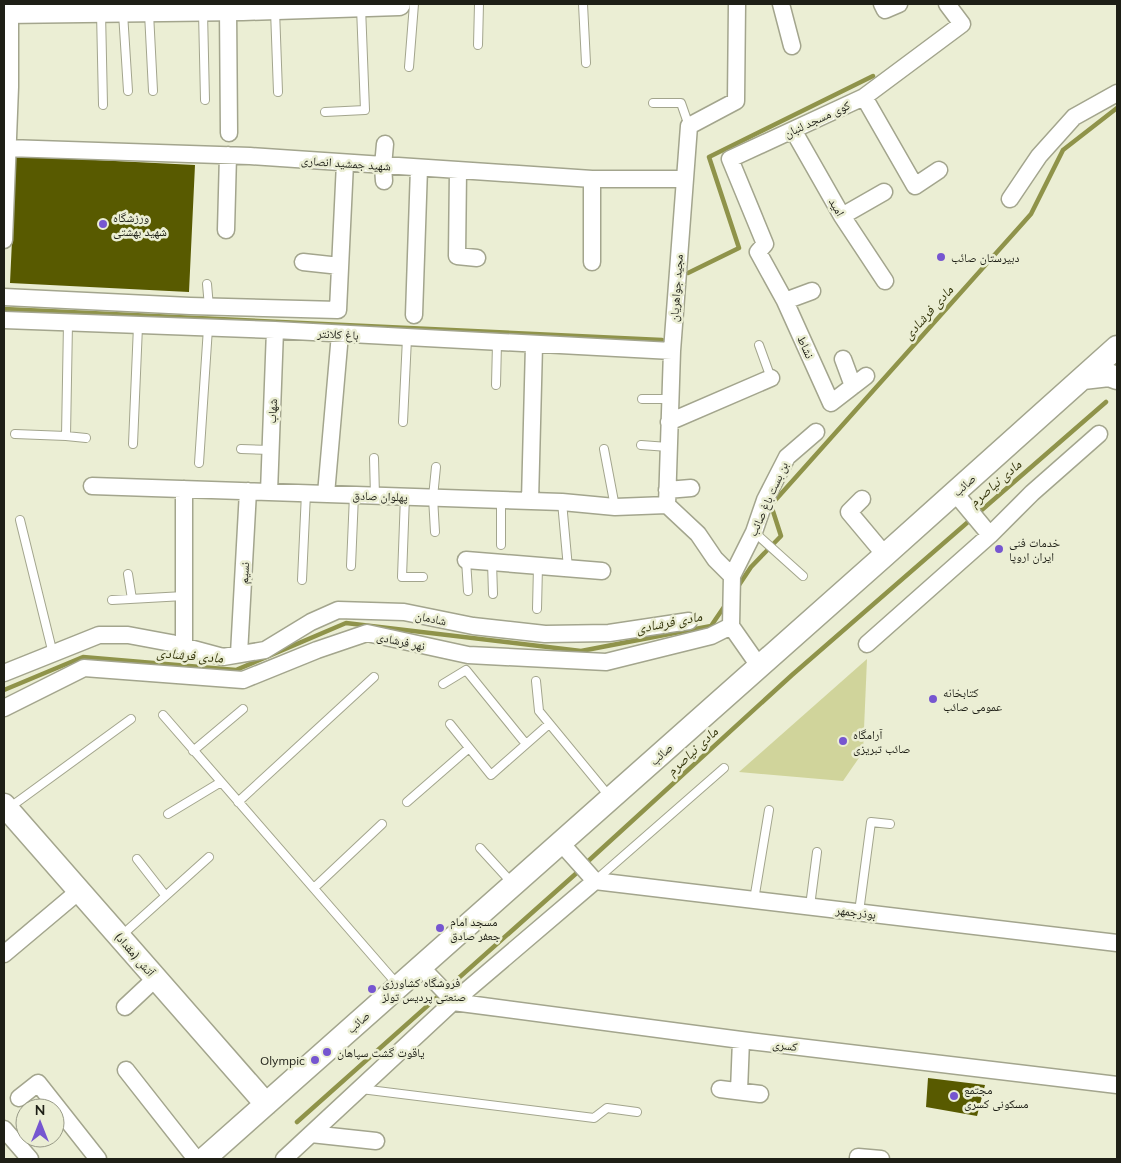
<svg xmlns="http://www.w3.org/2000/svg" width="1121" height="1163" font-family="Mulish,'Noto Naskh Arabic',sans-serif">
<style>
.green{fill:#d0d49b}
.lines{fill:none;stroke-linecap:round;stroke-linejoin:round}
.stream{stroke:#8f934a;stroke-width:4.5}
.building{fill:#585a00}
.service-casing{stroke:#a3a58d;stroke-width:10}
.minor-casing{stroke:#a3a58d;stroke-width:19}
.secondary-casing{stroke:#a3a58d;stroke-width:25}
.service{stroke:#fff;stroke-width:8}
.minor{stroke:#fff;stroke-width:16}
.secondary{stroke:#fff;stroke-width:22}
.poi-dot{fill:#7656d0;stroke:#ebeed4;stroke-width:2}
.labels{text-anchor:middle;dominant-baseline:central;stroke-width:5;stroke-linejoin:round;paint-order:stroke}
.street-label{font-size:12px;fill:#1e1f16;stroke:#ebeed4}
.poi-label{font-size:12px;fill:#1e1f16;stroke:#ebeed4;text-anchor:start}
.water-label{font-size:14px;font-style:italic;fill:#36370c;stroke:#ebeed4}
</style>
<rect width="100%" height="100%" fill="#ebeed4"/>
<!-- green -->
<path class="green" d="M867,659L863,752L843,781L739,772Z"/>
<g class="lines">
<!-- stream -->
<path class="stream" d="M688,273L739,248L709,157L873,76
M4,309L662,340
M737,588L751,567L781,536L771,505L1031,214L1063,150L1117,108
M4,690L83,657L236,670L346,623L581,651L711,626L726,604
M585,864L792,675L1106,402
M297,1122L580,870"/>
</g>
<!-- building -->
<path class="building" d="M16,156L195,165L189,292L10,283Z
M928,1078L985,1085L977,1116L926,1107Z"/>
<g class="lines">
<!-- service casing -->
<g class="service-casing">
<path id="service" d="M583,4L586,63
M275,10L278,92
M101,12L103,105
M203,12L205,100
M123,13L128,91
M149,13L153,91
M478,45L479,4
M409,67L414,4
M653,103H681L689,126
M325,112L365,110L361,7
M207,284L209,307
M759,345L771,378
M496,385L497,343
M642,399H670
M403,422L407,338
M15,434L66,436L68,323
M66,436L86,438
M133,444L138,326
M641,445L668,447
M241,449L271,450
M604,449L615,507
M374,458L375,496
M199,463L208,328
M405,496L402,577H423
M501,500V545
M562,502L568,568
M20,520L53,654
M435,532L433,497L436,467
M754,532L803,576
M466,560L468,591
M492,562L493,594
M351,566L354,495
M128,574L132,599
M302,580L306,493
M112,600L184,596
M537,609L538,566
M536,681L539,711L609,796
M443,684L466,670L526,744
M163,715L397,984
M450,724L491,775L549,724
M193,751L243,709
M238,802L374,677
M407,802L469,748
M9,808L131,719
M168,814L221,782
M480,848L513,884
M137,859L165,895
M597,879L724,768
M314,888L382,824
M754,900L769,810
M810,906L817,852
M859,912L871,822L890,824
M121,936L209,857
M361,1089L594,1118L607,1108L637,1112"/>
</g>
<!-- minor casing -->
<g class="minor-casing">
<path id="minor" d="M781,4L792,46
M882,4L885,10L899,4
M228,9L229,133
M864,97L915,186L939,170
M793,130L842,216L885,281
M7,148L250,156L592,179H685
M458,171L457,256L477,258
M384,181L383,166L385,144
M1010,199L1039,156L1074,117L1117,93
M842,216L884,192
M226,230L228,155
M4,240L10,87V12
M303,262L340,266
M592,262V179
M4,297L190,306L338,310L345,163
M785,301L812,291
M414,315L419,168
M4,320L275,330L672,351
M843,359L853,386
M866,376L831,403L785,301L758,252L765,244L730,159L864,97L962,24L947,4
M669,422L771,378
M92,486L562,502L615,507L667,505
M184,489V647
M667,490L691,488
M269,492L275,330
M955,493L990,535
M326,494L340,334
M862,499L849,512L885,555
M530,501L534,345
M466,560L602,571
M732,576L715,559L698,534L667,505L672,351L689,126L736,101L737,4
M731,626L732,576L754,532L765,500L787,457L816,432
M731,626L759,666
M867,644L990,535L1032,493L1099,434
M239,654L248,491
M4,673L99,635H128L171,643L223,657L265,650L311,622L338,610L404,612L473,626L545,634L609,633L689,621
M4,708L84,668L243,680L317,650L367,633L468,655L606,662L711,636L731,626
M561,843L595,881
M595,881L1117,943
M4,954L79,891
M421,967L448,995L453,1002L741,1040L1117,1085
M125,1007L156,978
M126,1070L196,1159
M720,1089L760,1094
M739,1091L741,1040
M19,1098L38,1083L98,1159
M4,1129L30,1159
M311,1134L376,1141
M284,1159L453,1002L595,881
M858,1159V1157L881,1159"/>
</g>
<!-- secondary casing -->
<g class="secondary-casing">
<path id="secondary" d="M4,12L243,9L399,4
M1083,378L1109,375L1117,378
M4,805L266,1104
M204,1159L885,555L1117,347"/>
</g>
<!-- service -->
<use href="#service" class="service"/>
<!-- minor -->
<use href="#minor" class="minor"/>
<!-- secondary -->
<use href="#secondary" class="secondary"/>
</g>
<!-- markers -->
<g class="poi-dot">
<circle cx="103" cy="224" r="5"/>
<circle cx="941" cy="257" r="5"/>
<circle cx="999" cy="549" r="5"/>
<circle cx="933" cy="699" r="5"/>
<circle cx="843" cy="741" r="5"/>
<circle cx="440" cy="928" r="5"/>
<circle cx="372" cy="989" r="5"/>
<circle cx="327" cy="1052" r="5"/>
<circle cx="315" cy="1060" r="5"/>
<circle cx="954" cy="1096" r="5"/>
</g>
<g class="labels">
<!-- street labels -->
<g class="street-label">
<text transform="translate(817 119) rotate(-25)">کوی مسجد لنبان</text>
<text transform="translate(346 163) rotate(4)">شهید جمشید انصاری</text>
<text transform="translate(837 207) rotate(60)">امید</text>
<text transform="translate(676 288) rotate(-86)">مجید جواهریان</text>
<text transform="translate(338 334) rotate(3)">باغ کلانتر</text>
<text transform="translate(806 347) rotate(66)">نشاط</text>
<text transform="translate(272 411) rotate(-88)">شهاب</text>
<text transform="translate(964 485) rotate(-42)">صائب</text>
<text transform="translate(380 496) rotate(2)">پهلوان صادق</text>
<text transform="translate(768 499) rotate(-66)">بن بست باغ صائب</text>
<text transform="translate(244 573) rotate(-87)">نسیم</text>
<text transform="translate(431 618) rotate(11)">شادمان</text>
<text transform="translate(401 641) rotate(12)">نهر فرشادی</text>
<text transform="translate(661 754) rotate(-42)">صائب</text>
<text transform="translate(856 912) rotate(7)">بوذرجمهر</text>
<text transform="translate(135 954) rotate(49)">آتش (مقداد)</text>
<text transform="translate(358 1022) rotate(-42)">صائب</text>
<text transform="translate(785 1045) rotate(7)">کسری</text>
</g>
<!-- poi labels -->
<g class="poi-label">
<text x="113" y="217">ورزشگاه<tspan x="113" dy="14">شهید بهشتی</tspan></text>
<text x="951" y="257">دبیرستان صائب</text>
<text x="1009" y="542">خدمات فنی<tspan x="1009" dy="14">ایران اروپا</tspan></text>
<text x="943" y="692">کتابخانه<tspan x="943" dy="14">عمومی صائب</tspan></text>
<text x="853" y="734">آرامگاه<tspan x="853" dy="14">صائب تبریزی</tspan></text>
<text x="450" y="921">مسجد امام<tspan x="450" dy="14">جعفر صادق</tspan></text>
<text x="382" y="982">فروشگاه کشاورزی<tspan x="382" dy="14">صنعتی پردیس تولز</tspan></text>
<text x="337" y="1052">یاقوت گشت سپاهان</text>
<text x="305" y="1060" text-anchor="end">Olympic</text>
<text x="964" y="1089">مجتمع<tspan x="964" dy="14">مسکونی کسری</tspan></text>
</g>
<!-- water labels -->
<g class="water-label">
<text transform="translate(928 312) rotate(-48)">مادی فرشادی</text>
<text transform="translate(995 483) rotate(-41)">مادی نیاصرم</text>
<text transform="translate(669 622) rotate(-11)">مادی فرشادی</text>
<text transform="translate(190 655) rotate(5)">مادی فرشادی</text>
<text transform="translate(692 751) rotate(-43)">مادی نیاصرم</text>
</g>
</g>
<!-- border -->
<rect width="1121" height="1163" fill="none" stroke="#1e1f16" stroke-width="10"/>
<!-- north arrow -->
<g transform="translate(40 1123)"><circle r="24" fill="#ebeed4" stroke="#999b88"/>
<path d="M0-4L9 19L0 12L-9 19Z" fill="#7656d0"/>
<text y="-8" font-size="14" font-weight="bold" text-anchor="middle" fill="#1e1f16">N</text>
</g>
</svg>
